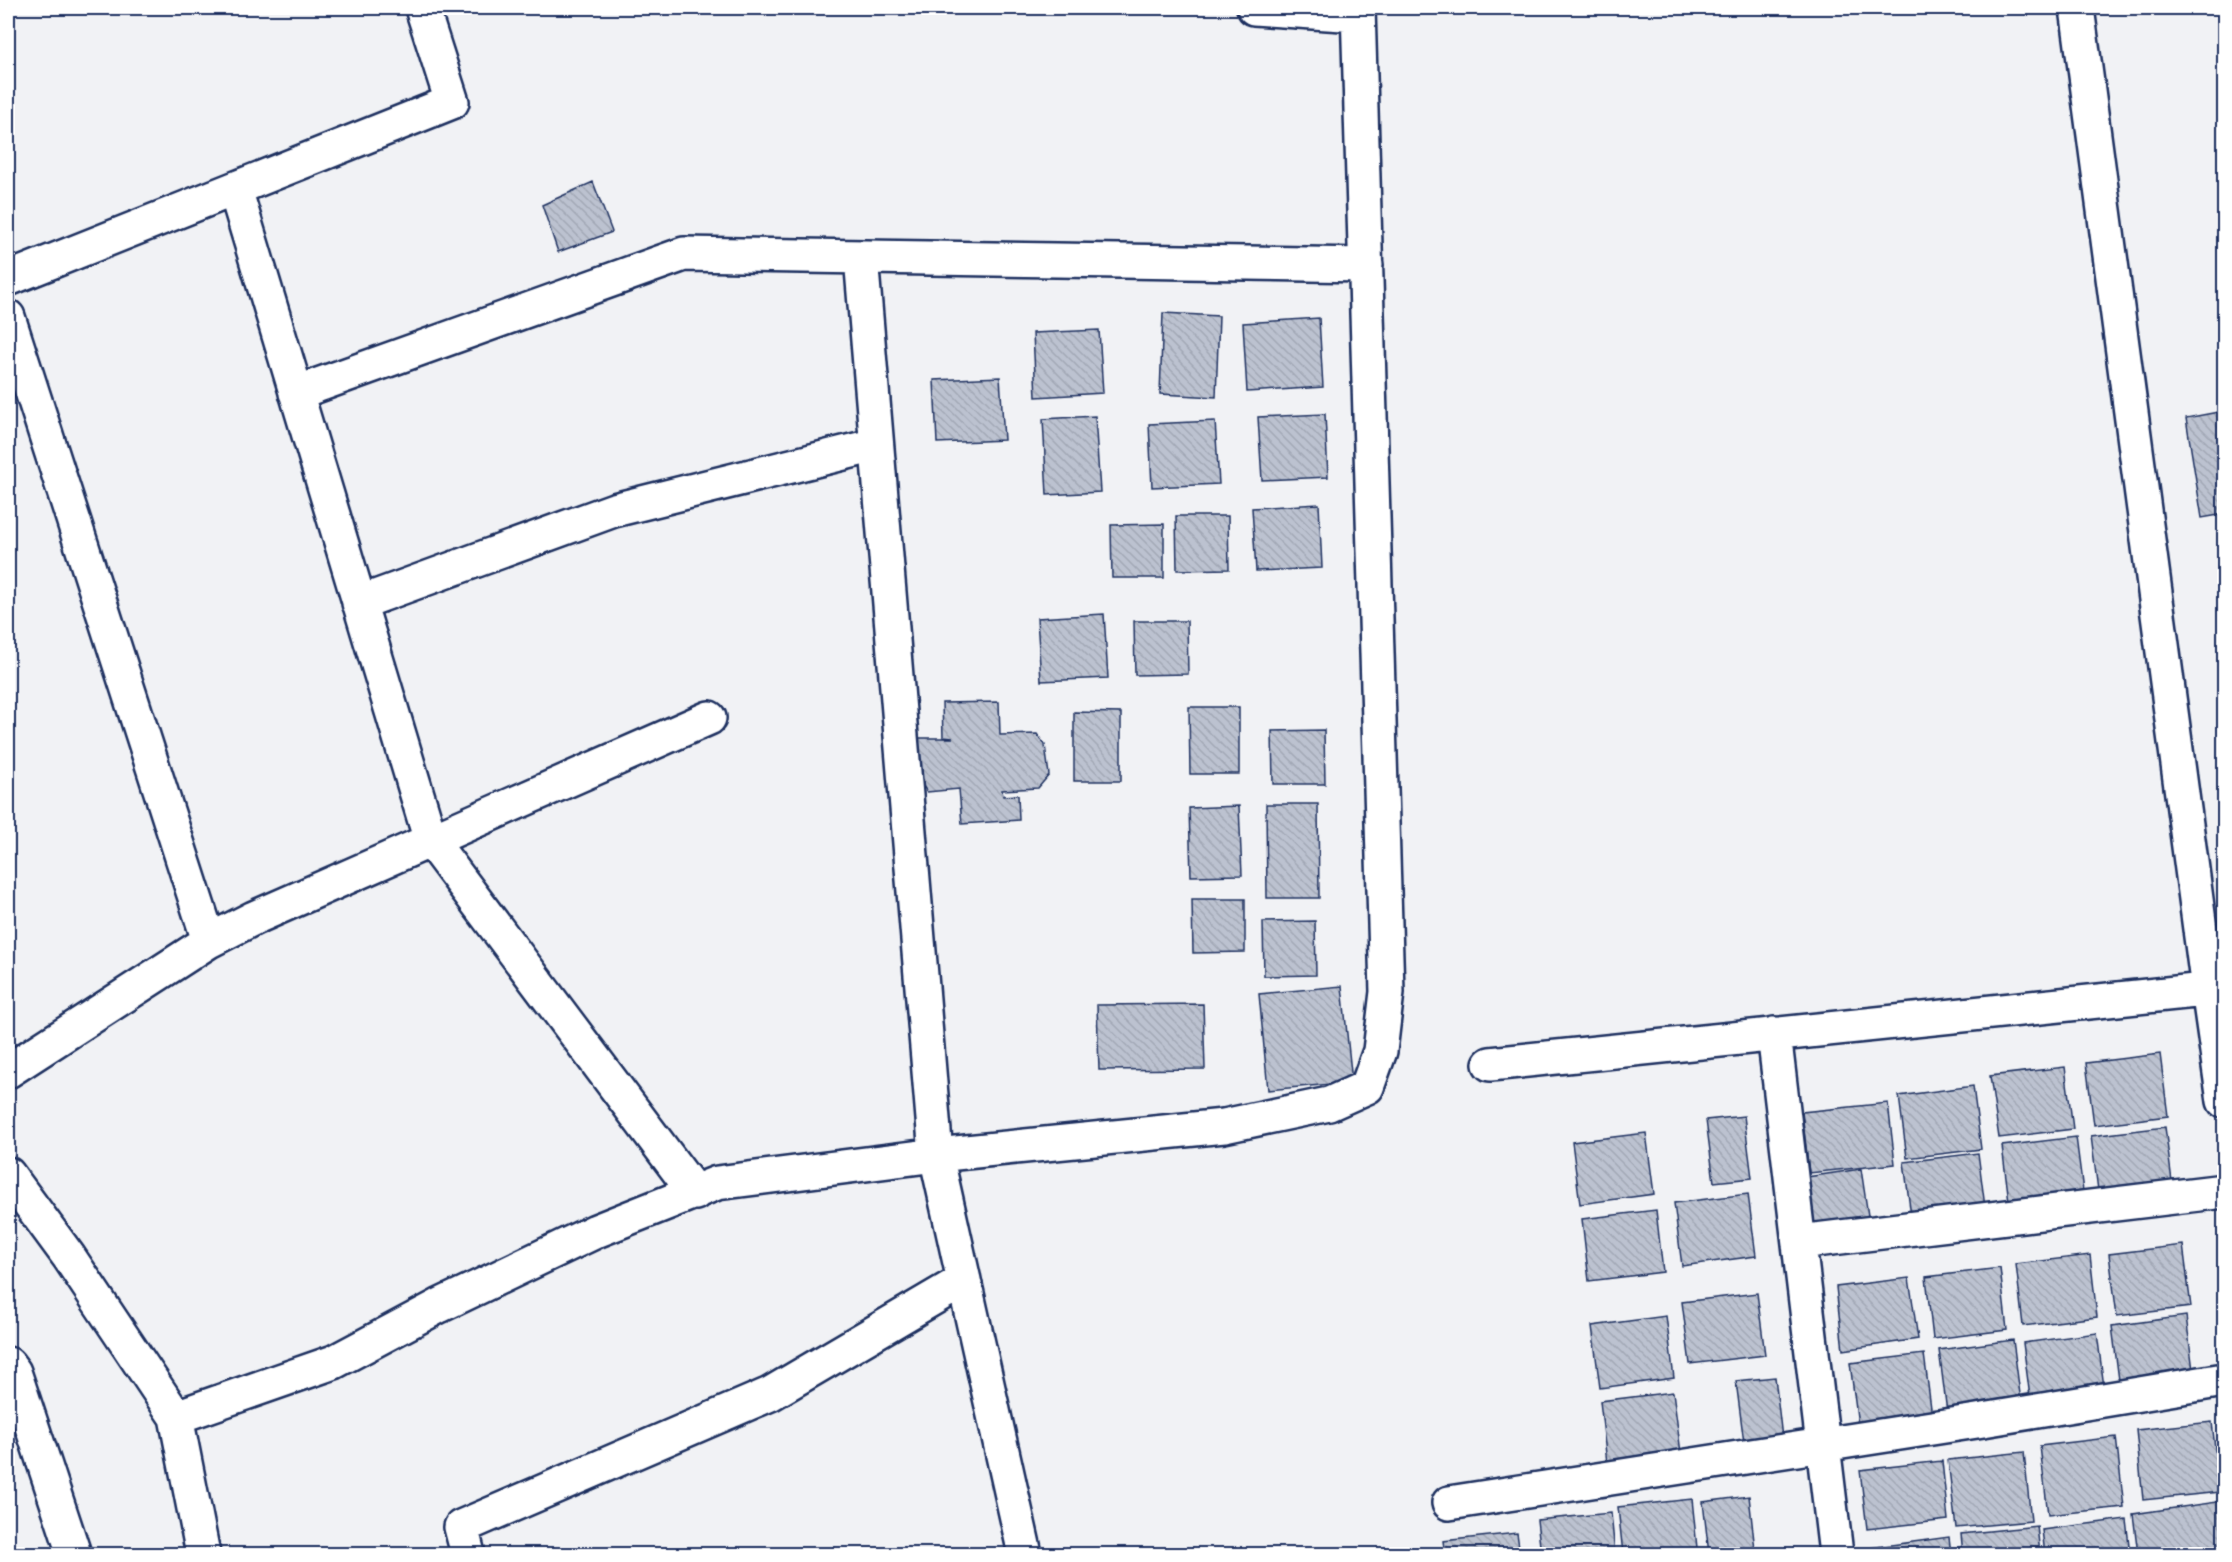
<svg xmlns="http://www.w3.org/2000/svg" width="2232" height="1562" font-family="'Indie Flower',sans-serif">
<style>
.building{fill:url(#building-back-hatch);stroke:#1b2f5e;stroke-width:1.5}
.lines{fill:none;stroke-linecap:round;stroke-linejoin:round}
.minor-casing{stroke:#1b2f5e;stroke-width:38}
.minor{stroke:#fff;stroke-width:33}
</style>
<defs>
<pattern id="building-back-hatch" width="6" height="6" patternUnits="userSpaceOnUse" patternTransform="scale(1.5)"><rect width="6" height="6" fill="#bcc2d0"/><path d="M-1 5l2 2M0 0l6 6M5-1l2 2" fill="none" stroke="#a1a7b5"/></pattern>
</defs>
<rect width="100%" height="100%" fill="#f1f2f5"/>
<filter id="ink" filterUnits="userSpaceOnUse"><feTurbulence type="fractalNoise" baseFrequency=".0167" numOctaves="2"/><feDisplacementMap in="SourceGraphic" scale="12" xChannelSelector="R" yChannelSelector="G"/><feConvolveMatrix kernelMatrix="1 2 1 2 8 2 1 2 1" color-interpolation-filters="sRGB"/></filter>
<g filter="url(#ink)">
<!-- building -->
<path class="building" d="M593,182L612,232L558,252L542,205Z
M1163,313L1219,316L1216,397L1160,394Z
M1319,318L1323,387L1247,392L1243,323Z
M1099,330L1103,393L1036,397L1033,333Z
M1000,377L1004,440L937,443L934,380Z
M2224,411V514L2202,518L2186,418Z
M1325,414L1328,477L1262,480L1258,417Z
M1095,416L1100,492L1047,495L1043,419Z
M1215,421L1219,484L1152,487L1149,424Z
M1319,504L1322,568L1256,571L1252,508Z
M1176,516H1228L1229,569L1177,570Z
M1164,524V578H1112L1111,525Z
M1104,614L1108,678L1041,681L1037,618Z
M1134,621H1187L1188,674L1135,675Z
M999,702L1000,735L1037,734L1045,745L1049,775L1038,788L1002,790L1003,796L1018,795L1019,820L962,824L959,789L927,792L919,780L918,738H953L943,737L942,703Z
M1189,707H1239V774H1190Z
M1074,712L1121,713V781H1074Z
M1324,730L1325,784H1273L1272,731Z
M1266,804H1318L1319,898H1267Z
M1239,806L1242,875L1191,876L1189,808Z
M1192,899H1245V952L1193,953Z
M1315,921L1316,975L1264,976L1263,922Z
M1342,986L1352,1082L1268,1090L1259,994Z
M1203,1004L1205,1069L1099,1070L1097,1005Z
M2160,1054L2168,1116L2094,1125L2086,1063Z
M2065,1067L2073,1129L1999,1138L1990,1076Z
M1973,1086L1981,1149L1907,1158L1899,1096Z
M1888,1103L1895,1164L1809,1173L1802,1112Z
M1744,1116L1752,1178L1714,1182L1706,1120Z
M2165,1127L2173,1189L2099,1198L2091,1136Z
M1646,1133L1654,1194L1580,1204L1572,1142Z
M2076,1137L2084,1199L2010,1209L2002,1146Z
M1978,1153L1986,1215L1912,1224L1904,1162Z
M1861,1169L1870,1229L1815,1237L1807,1177Z
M1748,1194L1756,1256L1682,1266L1674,1203Z
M1656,1210L1663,1272L1589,1281L1582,1219Z
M2183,1245L2191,1307L2117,1316L2109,1254Z
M2090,1255L2097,1317L2023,1326L2016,1264Z
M2000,1268L2007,1330L1933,1339L1926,1277Z
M1909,1278L1918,1339L1843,1350L1836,1287Z
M1757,1293L1765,1355L1690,1364L1682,1302Z
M1666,1316L1674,1378L1600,1388L1592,1326Z
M2186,1316L2194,1378L2120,1388L2112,1326Z
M2097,1333L2105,1395L2031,1405L2023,1343Z
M2013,1340L2021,1402L1947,1412L1939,1350Z
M1924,1354L1932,1416L1858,1425L1850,1363Z
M1775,1377L1782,1438L1744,1443L1736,1381Z
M1673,1392L1681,1453L1607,1463L1600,1401Z
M2212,1422L2220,1492L2143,1500L2136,1430Z
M2116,1437L2124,1507L2048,1515L2040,1446Z
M2024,1452L2031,1521L1956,1528L1948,1460Z
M1942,1461L1948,1520L1867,1529L1860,1470Z
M1749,1496L1755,1550L1709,1554L1703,1502Z
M1692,1499L1697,1548L1623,1554L1618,1507Z
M2224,1501V1554H2138L2133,1514Z
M1611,1513L1615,1554H1541L1537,1520Z
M2126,1519L2130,1554H2045L2042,1530Z
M2037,1526L2040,1554H1963L1961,1534Z
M1517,1533L1520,1554H1445L1443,1541Z
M1949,1537L1951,1554H1856L1855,1550Z"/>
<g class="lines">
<!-- minor casing -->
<g class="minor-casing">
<path id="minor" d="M1254,8L1358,15
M2077,8L2208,989L2224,1101
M235,189L431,841L695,1193
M861,257L936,1155L1224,1126L1329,1104L1367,1087L1380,1051L1387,992L1358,8
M8,279L452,102L422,8
M8,317L209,941
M296,393L684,254L1366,265
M359,603L614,510L876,445
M1774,1034L1836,1554
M1490,1064L2224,988
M8,1071L209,941L254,918L709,718
M8,1174L69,1257L176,1417
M1799,1242L2224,1191
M8,1364L14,1372L74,1554
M1449,1503L1977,1421L2224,1380
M203,1554L176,1417L334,1362L439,1306L596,1231L717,1183L936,1155L1025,1554
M468,1554L461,1527L770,1394L964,1280"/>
</g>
<!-- minor -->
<use href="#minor" class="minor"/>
</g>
</g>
<!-- margin -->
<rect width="2232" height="1562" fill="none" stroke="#fff" stroke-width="30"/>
<rect x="15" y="15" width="2202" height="1532" fill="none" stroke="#1b2f5e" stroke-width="2" filter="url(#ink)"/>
</svg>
